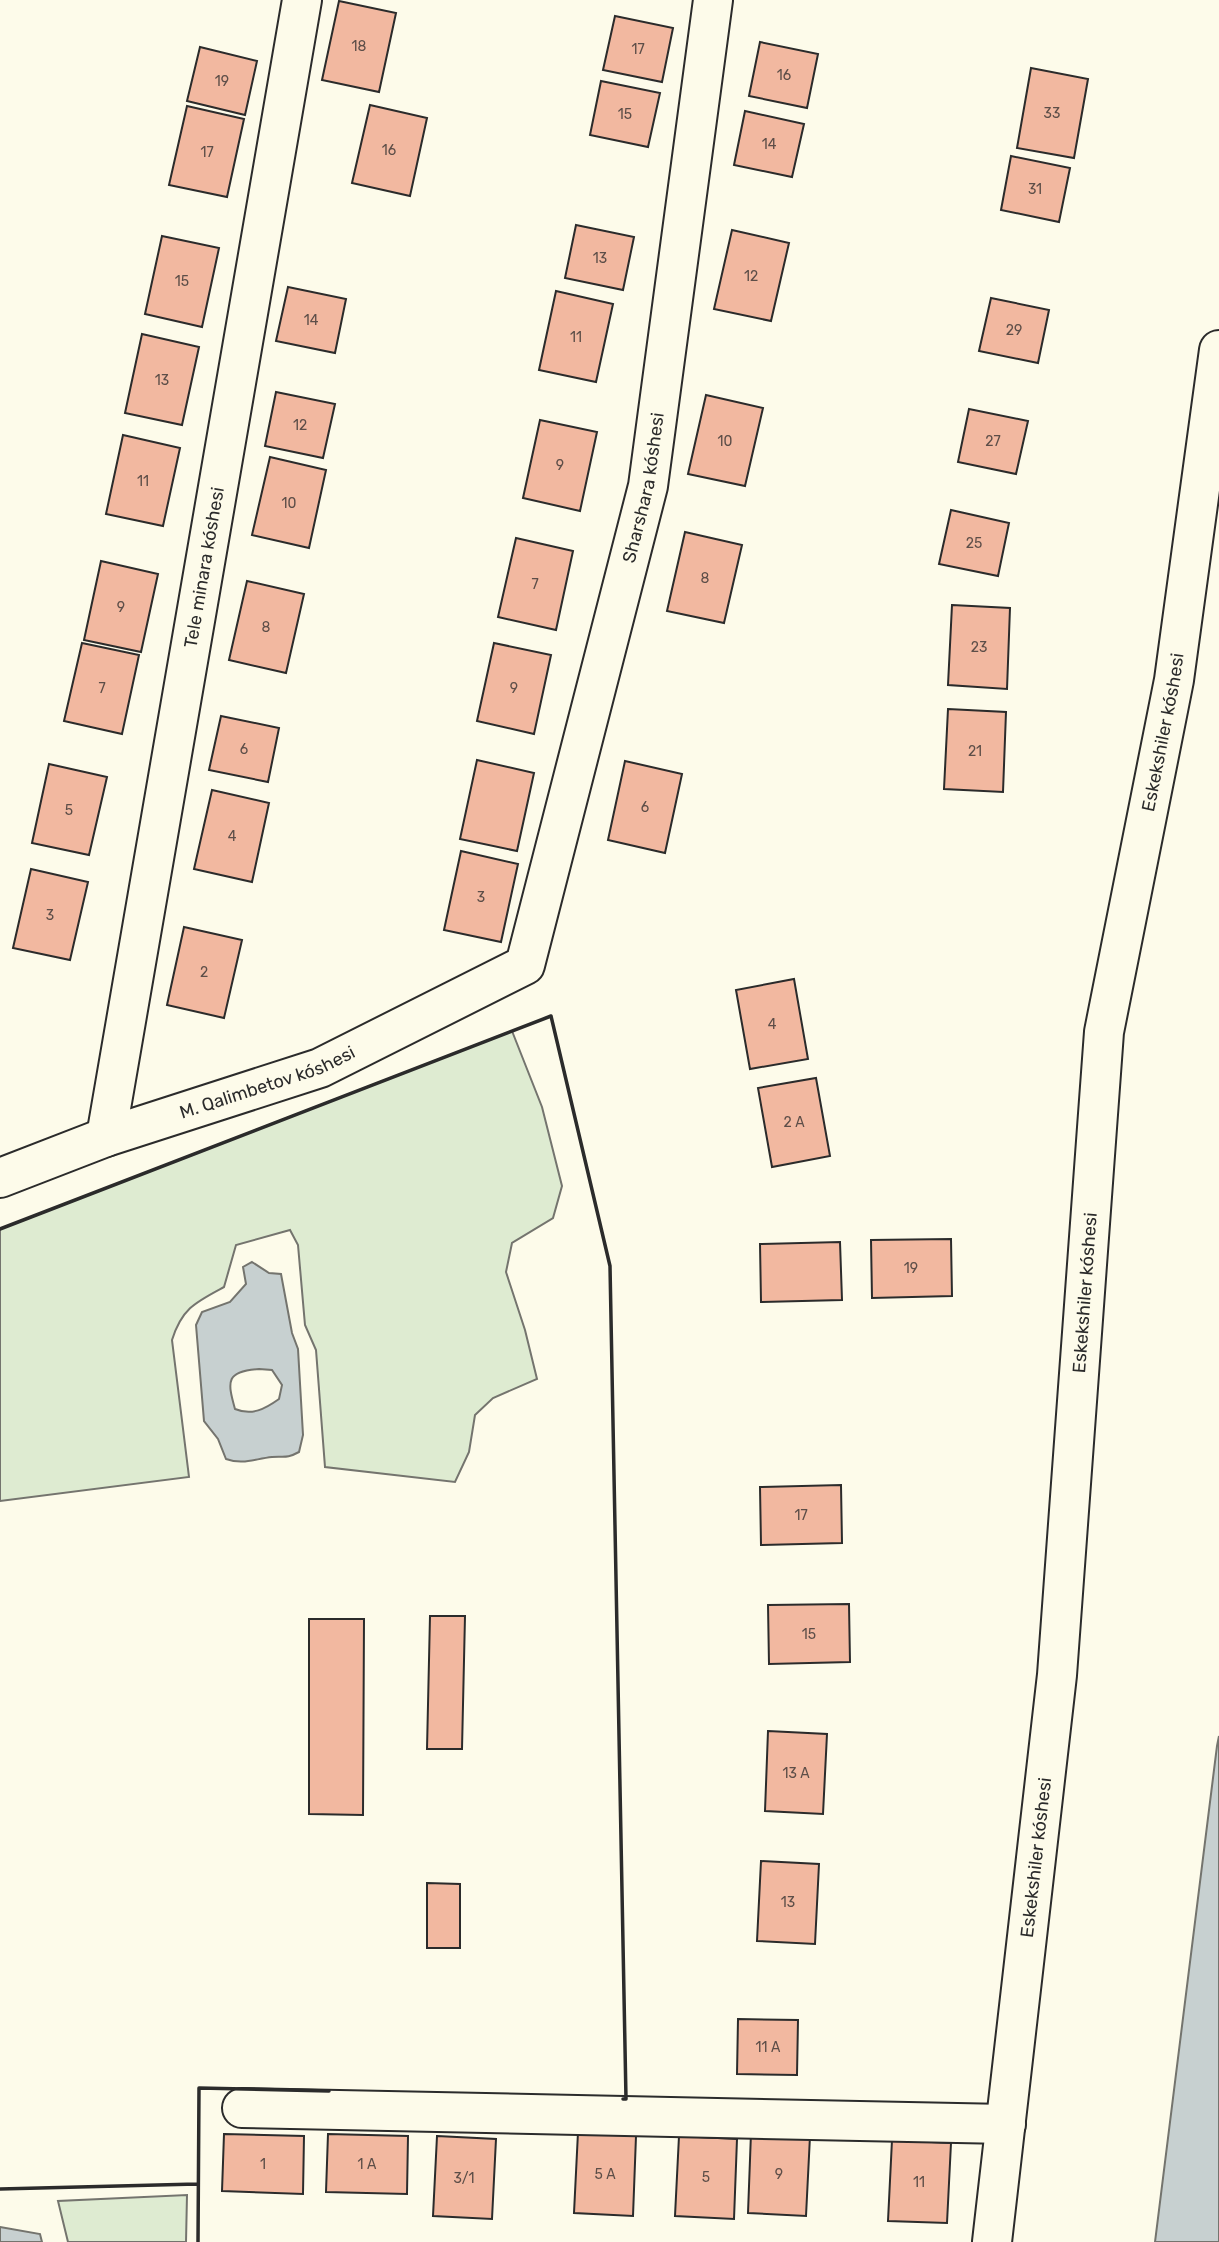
<svg xmlns="http://www.w3.org/2000/svg" width="1219" height="2242" font-family="Rubik,sans-serif">
<style>
.green{fill:#deebd1;stroke:#74746e;stroke-width:2}
.water{fill:#c7d0d0;stroke:#74746e;stroke-width:2;fill-rule:evenodd}
.building{fill:#f2b8a0;stroke:#2b2b2b;stroke-width:2}
.lines{fill:none;stroke-linecap:round;stroke-linejoin:round}
.minor-casing{stroke:#2b2b2b;stroke-width:42}
.minor{stroke:#fdfbea;stroke-width:38}
.wall{stroke:#2b2b2b;stroke-width:3.5}
.labels{text-anchor:middle;dominant-baseline:central;stroke-width:5;stroke-linejoin:round;paint-order:stroke}
.number-label{font-size:14px;fill:#5d4e48}
.street-label{font-size:18px;fill:#2b2b2b;stroke:#fdfbea}
</style>
<rect width="100%" height="100%" fill="#fdfbea"/>
<!-- green -->
<path class="green" d="M512,1031L542,1107L562,1186L553,1218L512,1243L506,1272L525,1330L537,1379L493,1398L475,1415L469,1452L455,1482L325,1467L316,1350L305,1325L298,1245L290,1230L236,1245L224,1287C196,1302 182,1308 172,1340L189,1477L0,1501V1229Z
M187,2195L186,2242H68L58,2201Z"/>
<!-- water -->
<path class="water" d="M252,1262L269,1273L281,1274L292,1333L298,1349L303,1435L299,1452C286,1459 285,1456 272,1457C254,1459 243,1465 226,1459L218,1439L204,1421L196,1325L202,1312L230,1302L246,1284L243,1267ZM259,1369L272,1370L282,1385L279,1399C265,1409 252,1416 235,1409C227,1381 226,1371 259,1369Z
M1219,1736V2242H1155L1217,1746Z
M0,2227L40,2234L42,2242H0Z"/>
<!-- building -->
<path class="building" d="M339,1L396,13L379,92L322,80Z
M615,16L673,28L662,82L603,70Z
M760,42L818,54L807,108L749,96Z
M200,47L257,61L245,115L187,101Z
M1031,68L1088,79L1074,158L1017,148Z
M601,81L660,93L648,147L590,135Z
M370,105L427,118L410,196L352,183Z
M187,106L244,119L227,197L169,185Z
M745,111L804,124L792,177L734,165Z
M1011,156L1070,168L1059,222L1001,210Z
M576,225L634,237L623,290L565,278Z
M732,230L789,243L771,321L714,309Z
M162,236L219,248L202,327L145,314Z
M288,287L346,299L335,353L276,341Z
M556,291L613,304L596,382L539,370Z
M991,298L1049,310L1038,363L979,351Z
M142,334L199,347L182,425L125,413Z
M276,392L335,404L323,458L265,446Z
M706,395L763,408L745,486L688,474Z
M969,409L1028,421L1016,474L958,462Z
M540,420L597,432L580,511L523,498Z
M123,435L180,448L163,526L106,514Z
M270,457L326,470L309,548L252,535Z
M951,510L1009,523L998,576L939,564Z
M685,532L742,545L724,623L667,611Z
M516,538L573,551L556,630L498,617Z
M101,561L158,574L141,652L84,640Z
M247,581L304,594L286,673L229,660Z
M952,605L1010,608L1007,689L948,685Z
M82,643L139,655L122,734L64,721Z
M494,643L551,655L534,734L477,721Z
M948,709L1006,712L1003,792L944,789Z
M221,716L279,728L268,782L209,770Z
M477,760L534,773L517,851L460,839Z
M625,761L682,774L665,853L608,840Z
M49,764L107,777L89,855L32,843Z
M212,790L269,803L252,882L194,869Z
M461,851L518,864L501,942L444,930Z
M31,869L88,882L70,960L13,948Z
M184,927L242,940L224,1018L167,1005Z
M794,979L808,1059L750,1069L736,990Z
M816,1078L830,1156L772,1167L758,1088Z
M951,1239L952,1296L872,1298L871,1240Z
M840,1242L842,1300L761,1302L760,1244Z
M841,1485L842,1543L761,1545L760,1487Z
M849,1604L850,1662L769,1664L768,1605Z
M430,1616H465L462,1749H427Z
M309,1619H364L363,1815L309,1814Z
M768,1731L827,1734L823,1814L765,1811Z
M761,1861L819,1864L815,1944L757,1941Z
M427,1883L460,1884V1948H427Z
M738,2019L798,2020L797,2075L737,2074Z
M578,2132L636,2136L633,2216L574,2213Z
M751,2133L810,2136L806,2216L748,2213Z
M224,2134L304,2136L303,2194L222,2191Z
M328,2134L408,2136L407,2194L326,2192Z
M437,2136L496,2139L492,2219L433,2216Z
M679,2136L737,2139L734,2219L675,2216Z
M892,2140L951,2143L947,2223L888,2221Z"/>
<g class="lines">
<!-- minor casing -->
<g class="minor-casing">
<g id="minor">
<path id="s1" d="M106,1137L302,0"/>
<path id="s2" d="M0,1178L106,1137L320,1068L525,965L648,486L713,0"/>
<path d="M242,2108L1006,2124"/>
<path id="s3" d="M992,2242L1057,1675L1104,1032L1174,680L1219,350"/>
</g>
</g>
<!-- minor -->
<use href="#minor" class="minor"/>
<!-- wall -->
<path class="wall" d="M0,1229L551,1016L610,1266L626,2099H623
M0,2189L197,2184
M198,2242L199,2088L329,2091"/>
</g>
<g class="labels">
<!-- number labels -->
<g class="number-label">
<text x="359" y="46">18</text>
<text x="638" y="49">17</text>
<text x="784" y="75">16</text>
<text x="222" y="81">19</text>
<text x="1052" y="113">33</text>
<text x="625" y="114">15</text>
<text x="769" y="144">14</text>
<text x="389" y="150">16</text>
<text x="207" y="152">17</text>
<text x="1035" y="189">31</text>
<text x="600" y="258">13</text>
<text x="751" y="276">12</text>
<text x="182" y="281">15</text>
<text x="311" y="320">14</text>
<text x="1014" y="330">29</text>
<text x="576" y="337">11</text>
<text x="162" y="380">13</text>
<text x="300" y="425">12</text>
<text x="725" y="441">10</text>
<text x="993" y="441">27</text>
<text x="560" y="465">9</text>
<text x="143" y="481">11</text>
<text x="289" y="503">10</text>
<text x="974" y="543">25</text>
<text x="705" y="578">8</text>
<text x="535" y="584">7</text>
<text x="121" y="607">9</text>
<text x="266" y="627">8</text>
<text x="979" y="647">23</text>
<text x="102" y="688">7</text>
<text x="514" y="688">9</text>
<text x="244" y="749">6</text>
<text x="975" y="751">21</text>
<text x="645" y="807">6</text>
<text x="69" y="810">5</text>
<text x="232" y="836">4</text>
<text x="481" y="897">3</text>
<text x="50" y="915">3</text>
<text x="204" y="972">2</text>
<text x="772" y="1024">4</text>
<text x="794" y="1122">2 А</text>
<text x="911" y="1268">19</text>
<text x="801" y="1515">17</text>
<text x="809" y="1634">15</text>
<text x="796" y="1773">13 А</text>
<text x="788" y="1902">13</text>
<text x="768" y="2047">11 А</text>
<text x="263" y="2164">1</text>
<text x="367" y="2164">1 А</text>
<text x="605" y="2174">5 А</text>
<text x="779" y="2174">9</text>
<text x="706" y="2177">5</text>
<text x="464" y="2178">3/1</text>
<text x="919" y="2182">11</text>
</g>
<!-- street labels -->
<g class="street-label">
<text stroke="none"><textPath href="#s2" startOffset="1060">Sharshara kóshesi</textPath></text>
<text stroke="none"><textPath href="#s1" startOffset="578">Tele minara kóshesi</textPath></text>
<text stroke="none"><textPath href="#s3" startOffset="1521">Eskekshiler kóshesi</textPath></text>
<text stroke="none"><textPath href="#s2" startOffset="284">M. Qalimbetov kóshesi</textPath></text>
<text stroke="none"><textPath href="#s3" startOffset="954">Eskekshiler kóshesi</textPath></text>
<text stroke="none"><textPath href="#s3" startOffset="387">Eskekshiler kóshesi</textPath></text>
</g>
</g>
</svg>
